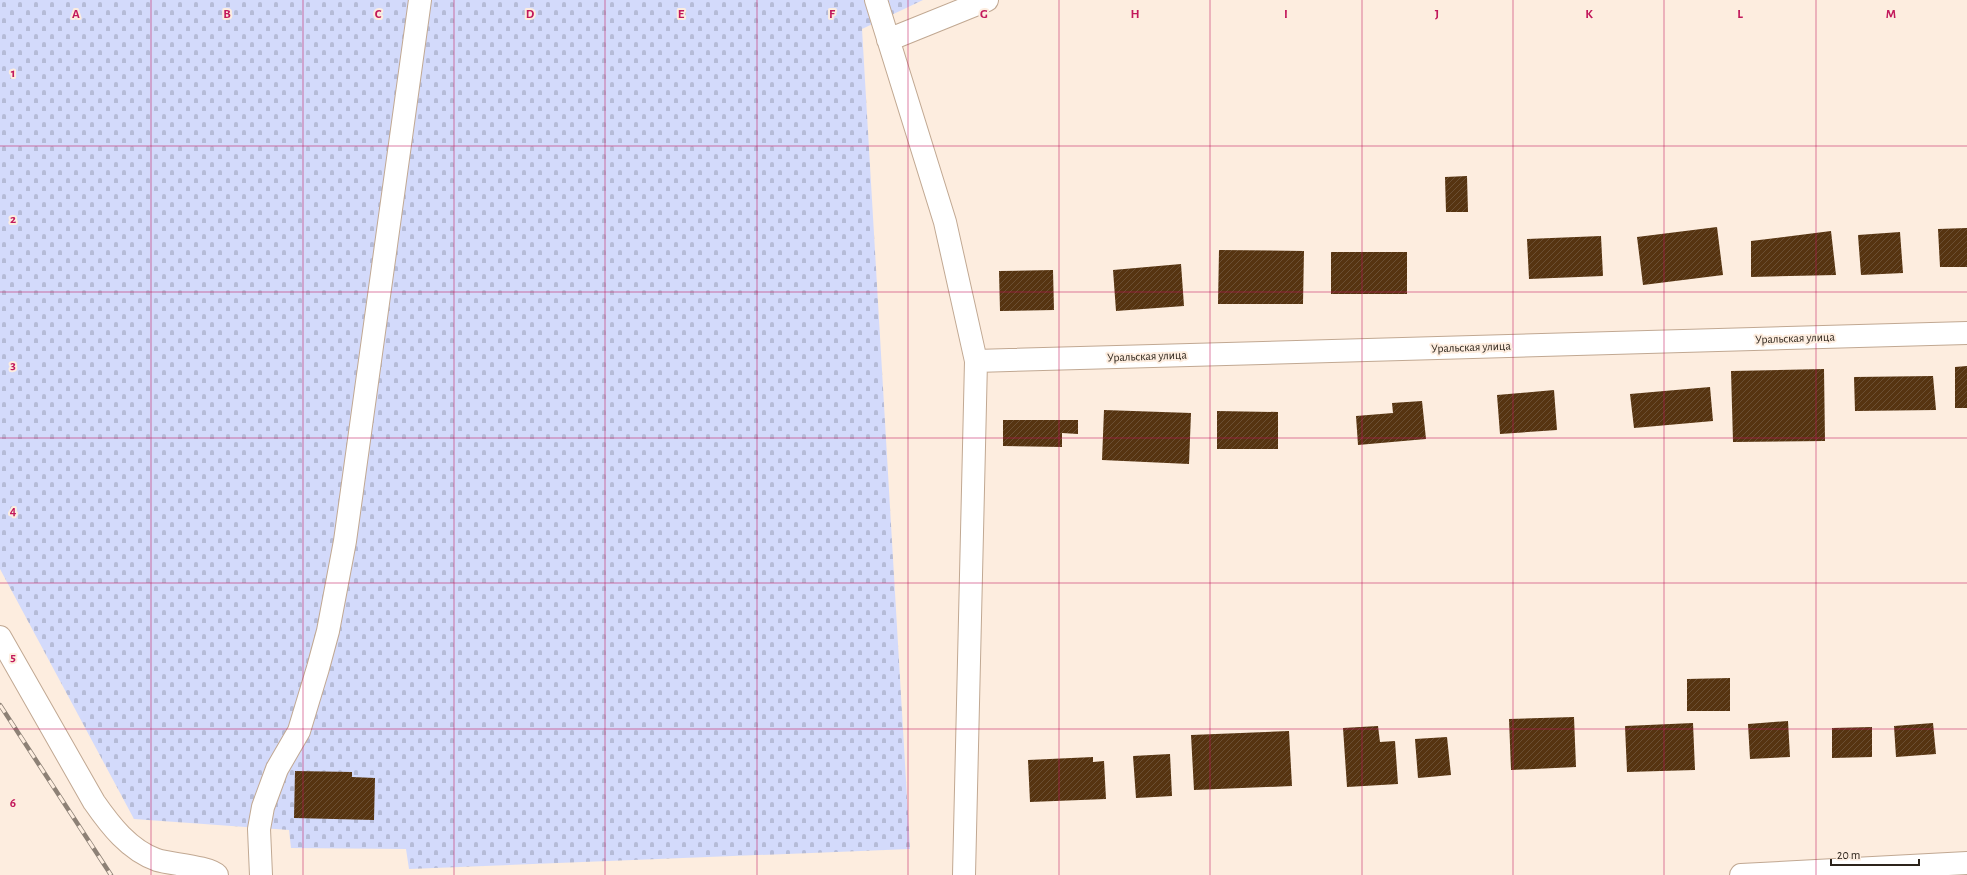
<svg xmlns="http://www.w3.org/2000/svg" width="1967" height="875" font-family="'Alegreya Sans',sans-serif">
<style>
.cemetery{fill:url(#cemetery-stones)}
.building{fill:url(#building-hatch)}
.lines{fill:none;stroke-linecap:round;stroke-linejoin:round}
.minor-casing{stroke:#c1a892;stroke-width:24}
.minor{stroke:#fff;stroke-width:22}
.rail-casing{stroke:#8d8176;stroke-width:4.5}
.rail{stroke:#fdeddf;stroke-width:3;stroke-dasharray:9;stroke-linecap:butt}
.grid{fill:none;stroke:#c2185b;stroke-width:1;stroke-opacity:0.55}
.labels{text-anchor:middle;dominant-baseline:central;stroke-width:4;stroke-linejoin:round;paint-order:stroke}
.street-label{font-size:12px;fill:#2c231a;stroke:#fdeddf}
.grid-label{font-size:13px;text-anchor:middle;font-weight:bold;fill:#c2185b;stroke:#fdeddf;stroke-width:4;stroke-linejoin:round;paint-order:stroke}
</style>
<defs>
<pattern id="cemetery-stones" width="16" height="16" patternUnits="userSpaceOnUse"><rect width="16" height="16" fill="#d3dafb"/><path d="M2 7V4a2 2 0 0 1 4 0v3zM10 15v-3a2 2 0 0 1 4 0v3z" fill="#b5bbd7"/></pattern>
<pattern id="building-hatch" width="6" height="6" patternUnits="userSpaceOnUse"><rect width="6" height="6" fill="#563411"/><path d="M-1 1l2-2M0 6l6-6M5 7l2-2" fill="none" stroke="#6b4f33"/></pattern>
</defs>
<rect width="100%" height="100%" fill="#fdeddf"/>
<!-- cemetery -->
<path class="cemetery" d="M0,0H923L862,29L910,849L409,869L406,849L291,848L289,830L134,819L0,569Z"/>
<!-- building -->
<path class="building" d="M1467,176L1468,212H1446L1445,177Z
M1717,227L1723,275L1643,285L1637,237Z
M1967,228V267H1940L1938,229Z
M1831,231L1836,275L1751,277V241Z
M1900,232L1903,273L1861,275L1858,235Z
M1601,236L1603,276L1529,279L1527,239Z
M1219,250L1304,251L1303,304H1218Z
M1331,252H1407V294H1331Z
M1181,264L1184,306L1116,311L1113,270Z
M1053,270L1054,310L1000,311L999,271Z
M1967,366V408H1955V367Z
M1824,369L1825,441L1733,442L1731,371Z
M1933,376L1936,410L1855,411L1854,377Z
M1710,387L1713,421L1634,428L1630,394Z
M1554,390L1557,430L1500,434L1497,395Z
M1422,401L1426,439L1358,445L1356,416L1393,413L1392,403Z
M1104,410L1191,413L1189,464L1102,460Z
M1217,411L1278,412V449H1217Z
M1003,420H1078V434L1062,433V447L1003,446Z
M1730,678V711H1687V679Z
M1574,717L1576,767L1511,770L1509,719Z
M1788,721L1790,757L1750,759L1748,724Z
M1693,723L1695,770L1627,772L1625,726Z
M1933,723L1936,754L1896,757L1894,726Z
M1378,726L1380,742L1395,741L1398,784L1347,787L1343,728Z
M1872,727V757L1832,758V728Z
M1289,731L1292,786L1194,790L1191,735Z
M1447,737L1451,775L1418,778L1415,739Z
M1170,754L1172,796L1136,798L1133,756Z
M1093,757V762L1104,761L1106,799L1030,802L1028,760Z
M295,771L352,772V777L375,778L374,820L294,818Z"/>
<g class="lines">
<!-- minor casing -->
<g class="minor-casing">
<path id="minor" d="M876,0L945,222L976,361L964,875
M888,40L987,0
M976,361L1967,333
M0,637L94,802C110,825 129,850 157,860C170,864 210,867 217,875
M261,875L259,829L263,807L277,769L299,731L318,668L328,631L345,541L420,0
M1741,875L1967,863"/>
</g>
<!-- minor -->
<use href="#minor" class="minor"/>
<!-- rail casing -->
<g class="rail-casing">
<path id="rail" d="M0,705L111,875"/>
</g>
<!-- rail -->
<use href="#rail" class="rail"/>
</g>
<!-- grid -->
<path class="grid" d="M151,0V875M303,0V875M454,0V875M605,0V875M757,0V875M908,0V875M1059,0V875M1210,0V875M1362,0V875M1513,0V875M1664,0V875M1816,0V875M0,146H1967M0,292H1967M0,438H1967M0,583H1967M0,729H1967"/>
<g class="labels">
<!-- street labels -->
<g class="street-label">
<text transform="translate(1795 338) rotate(-2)">Уральская улица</text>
<text transform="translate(1471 347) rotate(-2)">Уральская улица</text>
<text transform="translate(1147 356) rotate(-2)">Уральская улица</text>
</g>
</g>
<g class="grid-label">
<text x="76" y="18">A</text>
<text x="227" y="18">B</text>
<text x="378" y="18">C</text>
<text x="530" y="18">D</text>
<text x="681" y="18">E</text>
<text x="832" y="18">F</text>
<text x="984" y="18">G</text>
<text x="1135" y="18">H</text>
<text x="1286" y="18">I</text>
<text x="1437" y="18">J</text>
<text x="1589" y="18">K</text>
<text x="1740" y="18">L</text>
<text x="1891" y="18">M</text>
<text x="13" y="77">1</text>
<text x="13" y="223">2</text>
<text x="13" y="369">3</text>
<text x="13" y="515">4</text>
<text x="13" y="661">5</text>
<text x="13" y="807">6</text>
</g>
<!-- scale -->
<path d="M1831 859v6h88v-6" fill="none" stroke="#2c231a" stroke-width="2"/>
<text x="1837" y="859" font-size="12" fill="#2c231a" stroke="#fdeddf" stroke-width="3" paint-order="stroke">20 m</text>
</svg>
